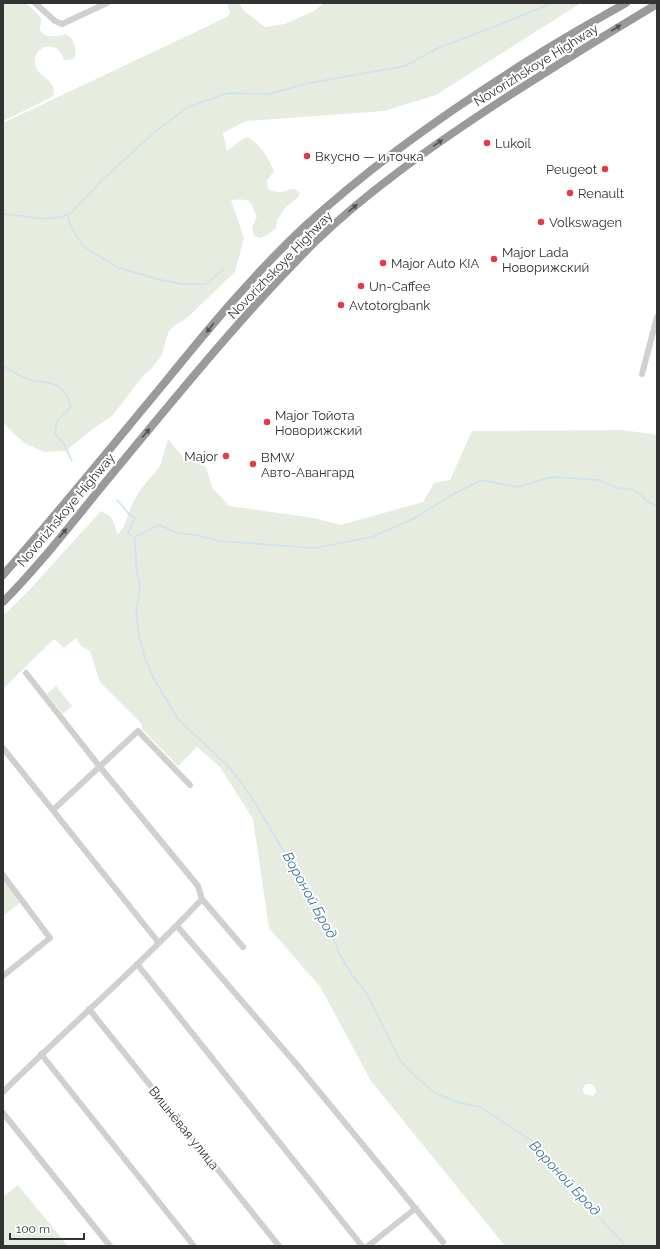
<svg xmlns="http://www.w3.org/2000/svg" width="660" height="1249" font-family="Raleway,sans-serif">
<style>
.green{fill:#e6ecdf;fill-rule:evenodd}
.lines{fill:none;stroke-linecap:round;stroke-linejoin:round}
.stream{stroke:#cfe2ee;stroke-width:1.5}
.minor{stroke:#d0d0d0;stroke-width:6}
.highway{stroke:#9a9a9a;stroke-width:8}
.oneway{fill:#525252}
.poi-dot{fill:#e63946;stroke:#fff;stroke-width:1.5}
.labels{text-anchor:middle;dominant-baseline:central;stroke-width:4;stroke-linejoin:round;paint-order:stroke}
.street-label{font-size:13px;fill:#333;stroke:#fff}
.poi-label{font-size:13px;fill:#333;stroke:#fff;text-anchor:start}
.water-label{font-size:14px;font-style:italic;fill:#3f7597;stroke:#fff}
</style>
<rect width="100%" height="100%" fill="#fff"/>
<!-- green -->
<path class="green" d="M3,3H25C30,7 39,13 41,19C42,22 40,25 40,28C41,39 58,37 65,34C74,37 77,49 75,58L68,60H64C62,56 61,52 57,49C46,42 33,51 35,64C38,80 54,75 54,95L50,98L3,121Z
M227,3H239L243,10L265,27L285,24L314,11L324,3H581L436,95L384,111L246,121L223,133L227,151C235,146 239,140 248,137C262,147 267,155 274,171L267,181L268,189C272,191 277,193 282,192C289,191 294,184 300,194L298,197L285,208L277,220L276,228L269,234L261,238L254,236L252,228L257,216C254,213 254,209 252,205C248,197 237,200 231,200L244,238L235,272L189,316L183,321L175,325L169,331L166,339L162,355L152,368L143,376L112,416L94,428L66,451L44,452L24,443L3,423V123L227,17L230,13Z
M623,430L657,435V1246H505L371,1081L321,988L269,928L253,819L220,767L197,747L178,766L142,729L141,723L100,682L90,651L81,646L76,638L64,648L54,639L3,689V616L31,588L101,511C115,517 113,523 118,535L124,526L131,506L141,489L160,466L168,439L184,458L206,467L212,487L229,506L314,518L341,525L423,502L434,483L450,480L472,431ZM586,1084H592L595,1087L596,1092L593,1096L584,1094L583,1088Z
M56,686L72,706L63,714L47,694Z
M3,880L20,903L3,916Z
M18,1185L68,1246H3V1197Z"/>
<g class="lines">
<!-- stream -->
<path class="stream" d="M3,214C26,215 50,225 72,212L101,181L137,148L157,130L188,107L228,93L270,94L309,83L405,66L438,48L509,21L552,3
M67,215L72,229L84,247L119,268L157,279L183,284H205L224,269
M3,366C12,371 21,377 31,380C54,385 63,380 71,407L57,421L55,433L58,438L63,442L72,461
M117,500L129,514L135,518L128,533L134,537L136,554V566L140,589L136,612L139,635L145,658L154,679L178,719L229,767L243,785L257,806L281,847L295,866L304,891L331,932L339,953L352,975L367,994L399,1059L416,1077L435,1093L457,1102L480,1107L532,1141L597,1215L626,1246
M134,537L159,525L177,533L195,535L220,541L314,548L372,537L415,518L450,496L482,480L518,487L551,477L598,480L618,488L635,490L647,501L657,506"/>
<!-- minor -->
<path class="minor" d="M35,3L55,21L62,24L107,3
M642,374L657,317
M3,748L159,943
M53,810L138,731L190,785
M3,875L50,938L3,976
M202,899L243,947
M177,926L298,1066L443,1242
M137,964L362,1246
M89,1009L279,1246
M41,1054L194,1246
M3,1092C68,1027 139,967 202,899L198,886L100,767L26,673
M3,1113L110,1246
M368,1246L416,1208"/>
<!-- highway -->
<path class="highway" d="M3,575C59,512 112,446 166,381C209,328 253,275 303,228C371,165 448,111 526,62C558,41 592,22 626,3
M3,602C41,564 74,520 108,479C175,398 241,316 315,242C369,190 431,147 493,106C547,71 602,37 657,4"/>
</g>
<!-- one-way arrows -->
<defs><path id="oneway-solid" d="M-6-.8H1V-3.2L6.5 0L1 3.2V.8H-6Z"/></defs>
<g class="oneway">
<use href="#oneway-solid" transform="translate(616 28) rotate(-32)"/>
<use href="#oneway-solid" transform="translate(438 143) rotate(-35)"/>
<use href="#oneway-solid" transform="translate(353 208) rotate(-41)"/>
<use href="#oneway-solid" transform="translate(210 328) rotate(129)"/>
<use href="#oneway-solid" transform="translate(146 433) rotate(-50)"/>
<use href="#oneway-solid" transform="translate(63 533) rotate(-50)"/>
</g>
<!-- markers -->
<g class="poi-dot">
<circle cx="487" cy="143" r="4"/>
<circle cx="307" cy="156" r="4"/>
<circle cx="605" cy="169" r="4"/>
<circle cx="570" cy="193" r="4"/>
<circle cx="541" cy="222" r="4"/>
<circle cx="494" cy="259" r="4"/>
<circle cx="383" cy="263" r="4"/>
<circle cx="361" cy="286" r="4"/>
<circle cx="341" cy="305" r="4"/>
<circle cx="267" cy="422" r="4"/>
<circle cx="226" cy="456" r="4"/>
<circle cx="253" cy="464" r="4"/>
</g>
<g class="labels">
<!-- street labels -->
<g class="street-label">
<text transform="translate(536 65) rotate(-32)">Novorizhskoye Highway</text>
<text transform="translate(280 265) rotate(-46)">Novorizhskoye Highway</text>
<text transform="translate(66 510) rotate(-50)">Novorizhskoye Highway</text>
<text transform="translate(184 1128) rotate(51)">Вишнёвая улица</text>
</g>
<!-- poi labels -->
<g class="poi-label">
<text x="495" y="143">Lukoil</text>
<text x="315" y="156">Вкусно — и точка</text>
<text x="597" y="169" text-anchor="end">Peugeot</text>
<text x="578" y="193">Renault</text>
<text x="549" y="222">Volkswagen</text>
<text x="502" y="252">Major Lada<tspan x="502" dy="15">Новорижский</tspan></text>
<text x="391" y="263">Major Auto KIA</text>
<text x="369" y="286">Un-Caffee</text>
<text x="349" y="305">Avtotorgbank</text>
<text x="275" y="415">Major Тойота<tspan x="275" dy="15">Новорижский</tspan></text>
<text x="218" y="456" text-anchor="end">Major</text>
<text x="261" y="457">BMW<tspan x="261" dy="15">Авто-Авангард</tspan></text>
</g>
<!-- water labels -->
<g class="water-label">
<text transform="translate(310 895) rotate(61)">Вороной Брод</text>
<text transform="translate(565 1178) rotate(47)">Вороной Брод</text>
</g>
</g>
<!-- border -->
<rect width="660" height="1249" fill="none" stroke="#333333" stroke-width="8"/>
<!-- scale -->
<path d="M10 1233v6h74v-6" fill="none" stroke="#333333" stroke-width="2"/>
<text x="16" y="1233" font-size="12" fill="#333333" stroke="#ffffff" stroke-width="3" paint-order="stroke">100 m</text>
</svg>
